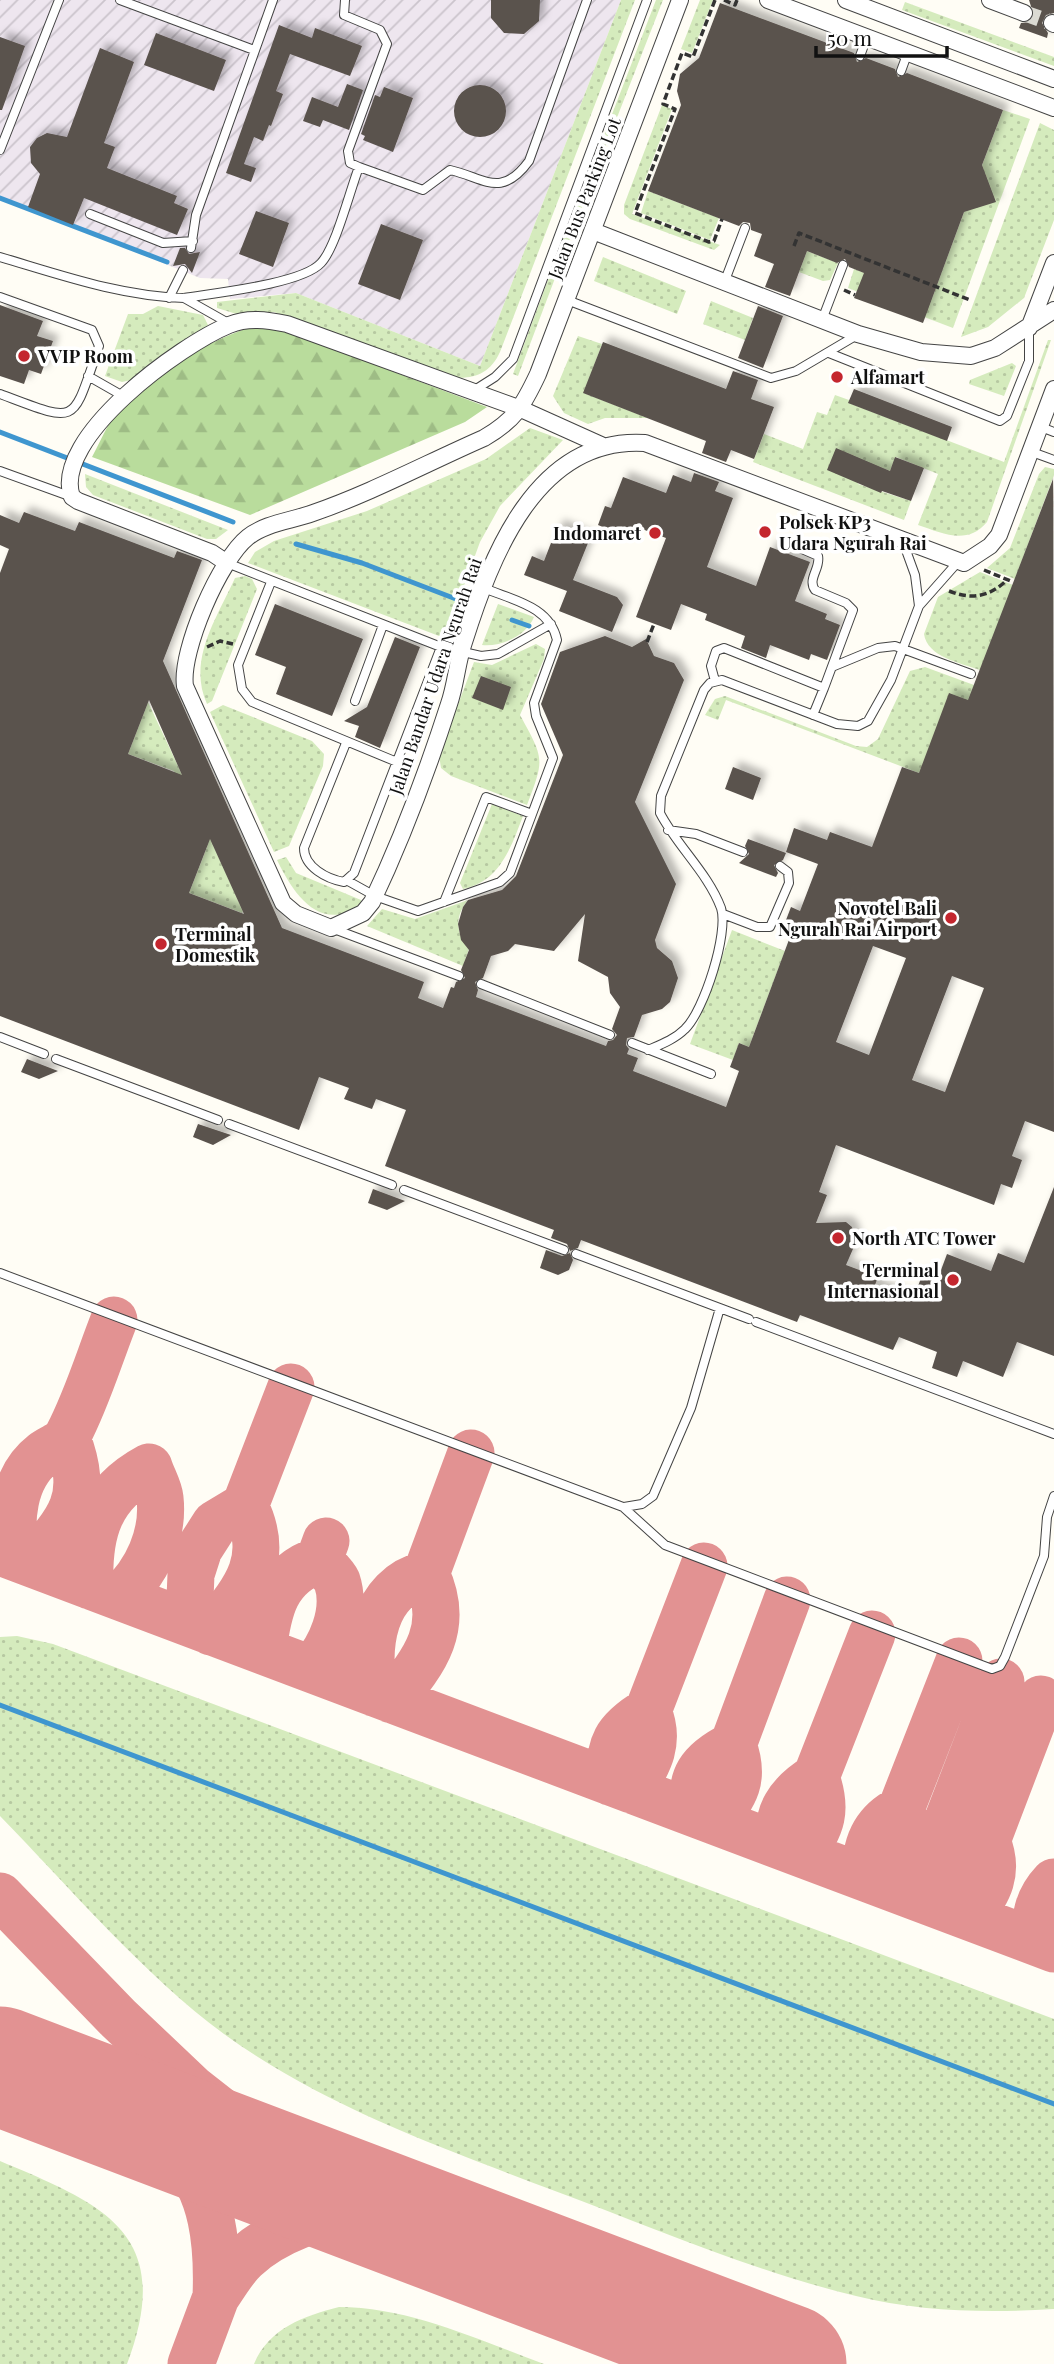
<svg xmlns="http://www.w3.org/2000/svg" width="1054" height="2364" font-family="'Playfair Display',serif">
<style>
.industrial{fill:url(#industrial-furrows)}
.grass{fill:url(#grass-dots)}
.forest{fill:url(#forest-firs)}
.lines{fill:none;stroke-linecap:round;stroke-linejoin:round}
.stream{stroke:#3f96cf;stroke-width:5}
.taxiway{stroke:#e29292;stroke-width:47}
.runway{stroke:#e29292;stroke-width:119}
.building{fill:#5a524d;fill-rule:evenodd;filter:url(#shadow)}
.street-tunnel{stroke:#dbdad3;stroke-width:16;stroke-dasharray:16 8;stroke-linecap:butt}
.lane-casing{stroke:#444;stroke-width:10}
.street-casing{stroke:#444;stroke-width:18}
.path{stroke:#333;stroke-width:3.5;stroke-dasharray:7 3.5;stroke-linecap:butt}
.lane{stroke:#fff;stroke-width:8}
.street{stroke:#fff;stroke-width:16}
.poi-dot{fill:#c4262e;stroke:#fff;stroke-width:2.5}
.labels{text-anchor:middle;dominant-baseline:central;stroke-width:7;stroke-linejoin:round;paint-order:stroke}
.street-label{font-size:18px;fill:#111;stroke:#fff}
.poi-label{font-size:18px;font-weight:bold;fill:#111;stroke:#fff;text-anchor:start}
</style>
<defs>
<pattern id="industrial-furrows" width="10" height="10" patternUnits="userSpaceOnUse" patternTransform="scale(1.75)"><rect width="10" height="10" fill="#eee6ef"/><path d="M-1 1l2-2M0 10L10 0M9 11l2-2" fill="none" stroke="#cbc4cc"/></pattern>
<pattern id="grass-dots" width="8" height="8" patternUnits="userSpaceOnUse" patternTransform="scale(1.75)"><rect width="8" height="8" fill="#d5ebbd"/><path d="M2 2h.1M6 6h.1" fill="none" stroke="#b6c8a1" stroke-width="1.8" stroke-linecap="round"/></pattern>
<pattern id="forest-firs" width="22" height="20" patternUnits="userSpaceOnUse" patternTransform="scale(1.75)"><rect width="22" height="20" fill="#b9dc9c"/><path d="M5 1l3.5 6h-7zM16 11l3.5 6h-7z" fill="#9ebc85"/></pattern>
<filter id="shadow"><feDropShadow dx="6" dy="-6" stdDeviation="3.5" flood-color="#0004"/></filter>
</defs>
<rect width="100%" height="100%" fill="#fffdf5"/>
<!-- industrial -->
<path class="industrial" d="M0,0H621L480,366L296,293L230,299L228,279L200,278L0,197Z"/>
<!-- grass -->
<path class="grass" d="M621,0H635L500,352C490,374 473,380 450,377L274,312L240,315L217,308V302L296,293L480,366Z
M656,0H663L580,212L574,213Z
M700,0H713L692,53L681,49Z
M905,2L1054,57V66L902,10Z
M662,105L672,109L632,214L720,245L714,250L630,219L624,214V205Z
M1003,110L1030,119L953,328L848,288L854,269L932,298L964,212L980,204L987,189L982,165Z
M1040,123L1054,130V220L1024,298L988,327L961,337Z
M648,191L719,218L710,240L641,213Z
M566,232L571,236L518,376L513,374Z
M807,251L838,263L830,280L823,281L799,272Z
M603,257L686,291L677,314L594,281Z
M711,301L753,318L745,340L703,324Z
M158,306L203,315L208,325L131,380L122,382L105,376L128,314H143Z
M578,336L602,344L584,393L648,418H605L588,424L564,413L553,396Z
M1048,340H1051L987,522C967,546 942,533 918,525L938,474L896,457L890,471L866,462L858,484L911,501L904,520L753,462L764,434L803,449L817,412L827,415L835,395L849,400V403L1004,462Z
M1012,363L1016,366L1004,396L969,384L970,380Z
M530,428L563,440L500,506L480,542L446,635L439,636L248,563L255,552L274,541L367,511L486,459Z
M1045,467L1054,469V475L1015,579L987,568L1010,548L1039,474Z
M85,474L228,530L216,539H207L93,495L86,487Z
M980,572L1013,585L980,670C961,663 927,657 924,634L938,597Z
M245,576L252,579L257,589L212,701L207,704C187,660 217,618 235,578Z
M498,604L534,617C527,635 502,647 482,645Z
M536,644L545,649L544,659L520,715C544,759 545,758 527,805L451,776L441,768L439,755L474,662L492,665Z
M925,667L974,685L969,700L919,773L726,700L718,720L705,715L715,699L725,696L856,746L867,747L878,739L910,671Z
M148,702L187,785L181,788L174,771L128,754Z
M223,705L312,741L324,754L323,766L289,846L274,852L210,712Z
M492,804L523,816C511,847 500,882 463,889L460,883Z
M204,825L243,911L242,913L189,893L207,847L199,827Z
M286,857L296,873L361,900L362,904C320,935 293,893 277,860Z
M468,900C454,917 456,933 469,949L463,966L367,926L382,909L415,919Z
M732,930L785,951L749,1047L739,1043L733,1060L690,1044Z
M17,1636L53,1644L1054,2019V2309C990,2313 919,2312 856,2296C753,2271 654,2228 555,2191C440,2147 325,2107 224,2034C145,1976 69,1887 0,1816V1637Z
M0,2161C105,2205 176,2234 127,2364H0Z
M339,2307C410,2307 478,2340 544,2364H254C269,2328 304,2316 339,2307Z"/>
<!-- forest -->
<path class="forest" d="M256,326L280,329L487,407L465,422L250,515L92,457C103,437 112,412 129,397C158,371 218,335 256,326Z"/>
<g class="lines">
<!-- stream -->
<path class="stream" d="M0,198L167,262
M0,432L233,522
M296,544L362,563L456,599
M512,620L529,626
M0,1705L1054,2104"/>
<!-- taxiway -->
<path class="taxiway" d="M0,1552L1054,1949
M15,1557C10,1522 12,1478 43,1454C51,1448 64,1444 68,1435C87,1399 99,1358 114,1320
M30,1563C71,1521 90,1497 67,1438
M90,1586C88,1532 99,1494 149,1467C152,1477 159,1488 160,1498C164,1535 147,1572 120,1597
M189,1623L191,1574L199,1549L215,1524L245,1506L291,1387
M211,1632C245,1590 272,1560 245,1506
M263,1651C268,1610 275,1575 319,1560L326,1541
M311,1669C331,1649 347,1611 337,1581C334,1574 324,1566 319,1560
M374,1693C366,1646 372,1588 426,1574L471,1453
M392,1700C426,1660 451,1626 426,1574
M610,1782C608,1745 616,1730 648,1711L704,1566
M632,1790C649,1763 661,1742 648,1711
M696,1814C687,1778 701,1761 733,1745L787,1600
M714,1821C735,1794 746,1780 733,1745
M780,1846C775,1813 789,1794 816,1777L872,1634
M802,1854C822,1825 828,1811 816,1777
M866,1878C864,1847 872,1824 901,1809L959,1661
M911,1895C910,1863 912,1839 945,1827L1001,1682
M0,1896L118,2018L193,2089L300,2173L374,2207
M951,1910C948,1873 955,1859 987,1841L1041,1699
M969,1917C989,1892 1000,1872 987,1841
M1036,1942C1034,1918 1037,1900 1054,1882
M128,2114C144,2127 162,2138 176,2152C214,2189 218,2247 216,2297C225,2284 234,2268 245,2258C280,2226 329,2213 374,2207
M191,2364L216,2297"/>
<!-- runway -->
<path class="runway" d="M0,2066L787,2364"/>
</g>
<!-- building -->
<path class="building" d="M491,0H540L539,21L524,34L504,33L491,18Z
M1029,0H1054V13L1046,15L1042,23L1048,33L1047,38L1019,28L1021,23L1030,22L1034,16Z
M720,3L854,53L857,62L866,58L895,69L898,77L907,73L1003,110L982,165L996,202L964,212L923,323L854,298L864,273L849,267L845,259L837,263L807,251L790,296L765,287L774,264L754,256L762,234L751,230L750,223L743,222L739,226L648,191L681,105L677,91L680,74L699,58Z
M279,25L312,38L315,28L362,46L350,76L290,54L276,91L283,94L271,126L269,125L263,141L254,137L244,164L256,168L251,182L226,173Z
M156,33L226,60L214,91L144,65Z
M0,37L25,46L2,110H0Z
M100,48L134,62L104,143L115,147L107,168L177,196L174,203L188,209L177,235L84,198L73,225L28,207L40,174L31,163L30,147L37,138L47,133L67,137Z
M347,84L363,90L349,130L323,120L320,127L303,121L312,97L338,107Z
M454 111a26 26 0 1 1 52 0a26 26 0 1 1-52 0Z
M384,87L413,98L393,152L363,140L365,136L361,134L375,95L380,97Z
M256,211L289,223L273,267L239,254Z
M381,224L423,240L400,300L358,284Z
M180,248H185L189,254L200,252L192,273L185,264L173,266Z
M0,305L43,321L37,336L53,341L41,374L29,370L24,384L0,376Z
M758,306L783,316L763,368L738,358Z
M603,342L726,389L733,371L758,380L751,399L774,407L754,459L731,450L726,462L702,453L706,441L583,393Z
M854,389L952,427L947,441L848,403Z
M836,448L890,471L895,457L924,468L911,501L882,491L881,493L827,470Z
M694,473L719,482L715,491L733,498L707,567L756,586L770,547L810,562L795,601L827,614L825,619L840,625L827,660L811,654L809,660L770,645L766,658L741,648L745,636L705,620L707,614L681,604L671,630L636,617L666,538L634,526L630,538L598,525L605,506L611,508L623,477L666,493L673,475L691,482Z
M1053,479L1054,1132L1025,1121L1012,1156L1022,1160L1012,1188L1001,1184L994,1205L836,1145L819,1192L827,1195L816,1223L846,1222L852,1227L856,1242L846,1265L878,1277L875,1285L913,1299L923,1273L938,1278L947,1254L991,1271L998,1253L1024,1263L1054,1187V1356L1017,1342L1003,1377L963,1361L957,1377L932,1368L937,1352L899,1337L893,1350L800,1315L797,1322L581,1240L578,1248L570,1251L567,1244L551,1238L554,1230L385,1166L406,1110L376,1099L372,1109L344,1099L349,1088L319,1077L299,1130L0,1016V573L9,549L0,545V515L19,523L24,512L75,531L79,522L174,558L177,551L202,560L163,661L282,928L424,982L418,998L443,1008L451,987L454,988L456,982L465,978L461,970L469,950L461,940L458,924L463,907L468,900L502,890L516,876L563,755L541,704L560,652L605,636L632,647L646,639L654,656L674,663L684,680L635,802L676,884L655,940L657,948L672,961L678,978L670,1002L662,1009L642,1015L634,1037L627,1038L626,1045L629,1049L627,1054L638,1058L633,1071L726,1107L739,1071L730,1067L739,1043L749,1047L790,937L781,933L791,907L800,911L818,864L786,852L794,828L827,840L830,832L872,847L902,767L919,773L949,693L968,700ZM149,700L182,775L128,754ZM210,839L244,914L189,893ZM585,914L578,961L608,977L610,993L620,1007L612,1029L617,1035L613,1040L608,1041L606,1046L476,997L478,990L475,982L483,978L491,956L508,951L515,944L554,951ZM873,946L906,958L869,1055L836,1042ZM952,976L984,988L945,1092L912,1080Z
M558,525L590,538L573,580L617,597L623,605L612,632L559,611L567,591L524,575L532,556L544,561Z
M275,604L363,639L332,716L276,694L286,667L255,655Z
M395,637L420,647L380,748L355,737L359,726L344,721L367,707Z
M481,676L511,687L503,710L472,698Z
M733,767L761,778L753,800L725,789Z
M748,839L786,853L783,860L774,865L778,873L776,877L739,863L749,854L745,846Z
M27,1059L58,1071L39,1079L21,1072Z
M198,1124L231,1135L213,1145L193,1137Z
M373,1189L405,1201L387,1210L368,1203Z
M546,1250L562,1256L570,1253L573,1260L569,1270L558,1275L540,1268Z"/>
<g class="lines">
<!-- street-tunnel -->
<path class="street-tunnel" d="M1024,13L1052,23"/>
<!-- lane casing -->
<g class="lane-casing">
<path id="lane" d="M120,0L254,50
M345,0L344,15L380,30L387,44L348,151L350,163L359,167
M860,56L867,37
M901,71L908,52
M0,150L59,0
M90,214L163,243L193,241
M191,248L196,215L273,0
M0,257C61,275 120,296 184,298C214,293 302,284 321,263C336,247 350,190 359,167L423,190L450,170C485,178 501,199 529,161L587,0
M724,283L745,228
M0,297L92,330L99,346C71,426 80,424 0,394
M169,298L183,270
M184,298L230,324
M567,300L771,378L796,371L857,335
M822,320L843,265
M829,353L1000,421L1007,416L1029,361V328
M88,376L123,396
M473,391L495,377L513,359L647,0
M1041,427L1054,432
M1032,452L1054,460
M0,471L72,497
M903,542L915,575L919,606
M227,563L441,647L481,656L498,654L551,624
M271,582L238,665L242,689L252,702L397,762
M832,667L878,648L895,646L971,674
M715,681L711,666L716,651L724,648L824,688L853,610L846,603L815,590C807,579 821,568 818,556L788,543
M355,701L383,625
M813,715L824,688
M346,743L304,848C304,867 327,879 344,882L354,873L441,647
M668,830L696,834L743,852
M348,881L375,896L418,911L500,882L510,873L553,758L536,716L534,703L557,640C550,606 512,600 484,588
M444,902L486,797L532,814
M723,914L757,927H770L789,883L788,872L780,866
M334,929L459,976
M481,984L610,1035
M0,1037L44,1054
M632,1043L711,1074
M648,1050C662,1044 675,1039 685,1029C704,1011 729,932 721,908C708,873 677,846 660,813L661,796L704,690L710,683L722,680L837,724L858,726L868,721L891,680L919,606L957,563
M56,1059L218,1120
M229,1124L392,1185
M404,1190L564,1250
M576,1254L749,1319
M0,1273L623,1507L665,1545L992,1669L1000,1666L1005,1657L1044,1556L1047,1517L1054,1496
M756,1322L1054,1434
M624,1507L642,1504L653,1496L691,1408L720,1308"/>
</g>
<!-- street casing -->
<g class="street-casing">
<path id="street" d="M680,0L538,374C523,406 515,420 484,438C427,463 371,493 313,513C291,521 266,523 248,537C220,559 180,651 185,686L283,903L296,914L331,928L363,913L372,902C400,843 429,766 449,704C456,684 457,662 464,642C491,557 536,436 645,443L964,563L990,546L999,535L1054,389
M768,0L1054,108
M846,0L1054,79
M990,0L1024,13
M1052,23L1054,24
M593,231L858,334L921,352L971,356L995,348L1054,310
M1029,328L1054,263
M227,563L212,553L78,501L72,497C51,438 182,344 229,325C248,317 267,320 287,324L521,409L601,445"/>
</g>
<!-- path -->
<path class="path" d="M715,0L693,57L682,53L663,104L675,109L635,213L709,242L714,241L722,219
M724,0L735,5L737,0
M794,246L799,233L970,300
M844,290L855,295
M984,570L1013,582
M949,591C972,600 989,597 1007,580
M647,642L654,624
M207,647L220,641L233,644"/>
<!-- lane -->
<use href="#lane" class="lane"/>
<!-- street -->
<use href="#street" class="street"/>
</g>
<!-- markers -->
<g class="poi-dot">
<circle cx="24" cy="356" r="7"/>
<circle cx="837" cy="377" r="7"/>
<circle cx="765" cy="532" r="7"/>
<circle cx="655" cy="533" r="7"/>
<circle cx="951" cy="918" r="7"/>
<circle cx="161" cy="944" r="7"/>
<circle cx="838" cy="1238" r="7"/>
<circle cx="953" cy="1280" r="7"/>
</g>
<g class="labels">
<!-- street labels -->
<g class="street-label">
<text transform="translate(584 198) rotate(-69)">Jalan Bus Parking Lot</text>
<text transform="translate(435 676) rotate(-71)">Jalan Bandar Udara Ngurah Rai</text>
</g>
<!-- poi labels -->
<g class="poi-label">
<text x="38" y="356">VVIP Room</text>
<text x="851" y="377">Alfamart</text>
<text x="779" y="522">Polsek KP3<tspan x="779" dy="21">Udara Ngurah Rai</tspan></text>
<text x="641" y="533" text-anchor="end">Indomaret</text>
<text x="937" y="908" text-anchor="end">Novotel Bali<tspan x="937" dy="21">Ngurah Rai Airport</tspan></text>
<text x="175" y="934">Terminal<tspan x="175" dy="21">Domestik</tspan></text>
<text x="852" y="1238">North ATC Tower</text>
<text x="939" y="1270" text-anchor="end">Terminal<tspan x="939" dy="21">Internasional</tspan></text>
</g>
</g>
<!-- scale -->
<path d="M816 46v10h131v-10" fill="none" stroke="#111111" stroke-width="3.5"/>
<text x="827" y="46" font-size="21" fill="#111111" stroke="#ffffff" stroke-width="5" paint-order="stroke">50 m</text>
</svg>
